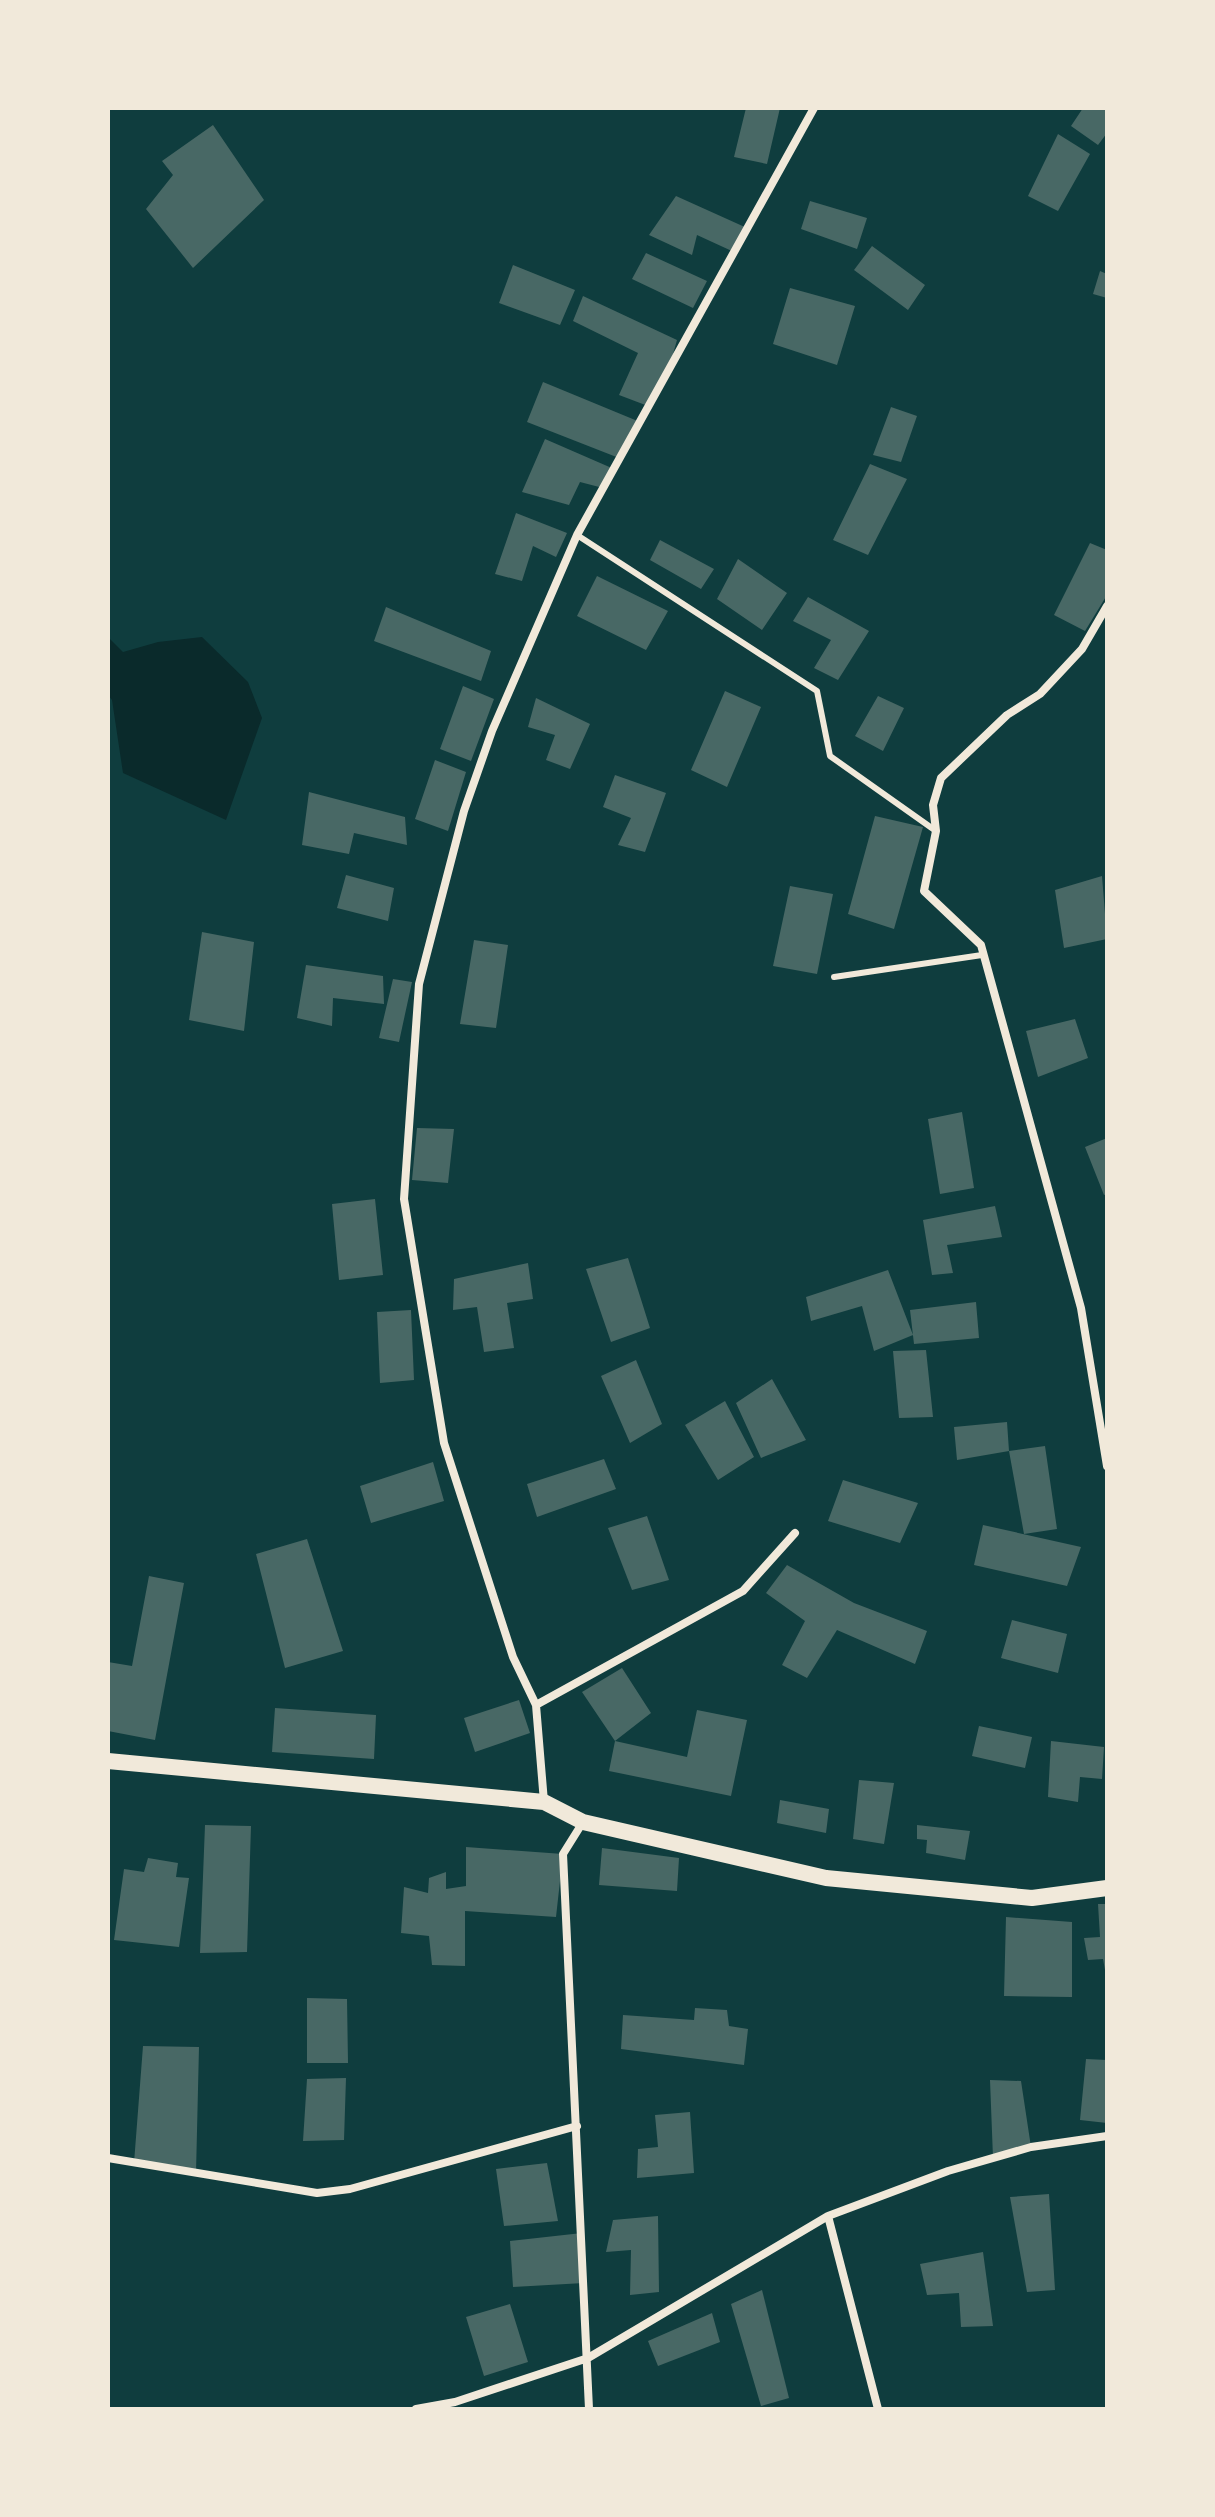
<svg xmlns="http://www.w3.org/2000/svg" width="1215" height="2517" font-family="'Source Serif 4',serif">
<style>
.water{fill:#0a2a2b}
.building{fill:#486865}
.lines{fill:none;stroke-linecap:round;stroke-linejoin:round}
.service{stroke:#f1e9da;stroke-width:6}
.minor{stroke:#f1e9da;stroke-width:8}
.secondary{stroke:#f1e9da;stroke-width:16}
</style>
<rect width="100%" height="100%" fill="#0f3d3e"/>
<!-- water -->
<path class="water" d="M108,637L123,652L158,642L202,637L248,682L262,718L226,820L123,773L112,700L108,695Z"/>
<!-- building -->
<path class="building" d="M746,108H780L767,164L734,157Z
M1083,108H1107V133L1098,145L1071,126Z
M213,125L264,200L193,268L146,209L173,175L162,161Z
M1058,134L1090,154L1058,211L1028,196Z
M676,196L747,228L734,252L697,235L692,255L649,235Z
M810,201L867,218L857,249L801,229Z
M872,246L925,285L908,310L854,270Z
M646,253L707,281L693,308L632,279Z
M513,265L575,290L560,325L499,303Z
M1100,271L1107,274V298L1093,294Z
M790,288L855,306L837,365L773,344Z
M583,296L677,340L669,368L648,406L619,395L638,353L573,321Z
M543,382L640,422L619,458L527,422Z
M891,407L917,416L901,462L873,455Z
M545,439L614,469L603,488L580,482L569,505L522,492Z
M870,464L907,479L868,555L833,540Z
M516,513L567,533L556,557L533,546L522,581L495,574Z
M660,540L714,569L701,589L650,560Z
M1090,543L1107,550V595L1085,631L1054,615Z
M738,559L787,593L762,630L717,599Z
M597,576L668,611L646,650L577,616Z
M808,597L869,631L838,680L814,668L831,640L793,621Z
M386,607L491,651L481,681L374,641Z
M463,686L494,699L471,761L440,749Z
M725,691L761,707L727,787L691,770Z
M878,696L904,708L883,751L855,736Z
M536,698L590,724L570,769L546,760L555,735L528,727Z
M435,760L466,772L448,831L415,819Z
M615,775L666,793L645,852L618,845L631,818L603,807Z
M309,792L405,817L407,845L354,833L349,854L302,845Z
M875,816L923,827L894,929L848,914Z
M346,875L394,888L388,921L337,908Z
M1102,876L1107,939L1064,948L1055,890Z
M790,886L833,894L817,974L773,966Z
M202,932L254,942L244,1031L189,1020Z
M474,940L508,945L496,1028L460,1024Z
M306,965L383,976L384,1004L333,998L332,1026L297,1018Z
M393,979L412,982L399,1042L379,1038Z
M1075,1019L1088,1058L1038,1077L1026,1031Z
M962,1112L974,1188L940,1194L928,1119Z
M417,1128L454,1129L448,1183L412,1180Z
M1107,1138V1194L1104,1195L1085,1147Z
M375,1199L383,1275L339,1280L332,1204Z
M995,1206L1002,1237L947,1245L953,1273L932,1275L923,1220Z
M628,1258L650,1328L611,1342L586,1269Z
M528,1263L533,1299L507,1303L514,1348L484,1352L477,1307L453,1310L454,1279Z
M888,1270L913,1335L874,1351L862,1306L811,1321L806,1297Z
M976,1302L979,1338L914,1344L910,1310Z
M411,1310L414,1380L380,1383L377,1312Z
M926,1350L933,1417L899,1418L893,1351Z
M636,1360L662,1424L630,1443L601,1376Z
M772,1379L806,1440L761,1458L736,1403Z
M725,1401L754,1457L718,1480L685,1425Z
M1007,1422L1009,1451L957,1460L954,1427Z
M1045,1446L1057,1529L1024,1534L1009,1451Z
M604,1459L616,1489L537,1517L527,1484Z
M433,1462L444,1501L371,1523L360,1486Z
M843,1480L918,1503L900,1543L828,1521Z
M647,1516L669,1580L632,1590L608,1528Z
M983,1525L1081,1547L1067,1586L974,1565Z
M307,1539L343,1651L285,1668L256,1554Z
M787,1565L854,1603L927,1631L915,1664L837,1630L807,1678L782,1665L805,1621L766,1593Z
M149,1576L184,1583L155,1740L108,1731V1662L132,1666Z
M1012,1620L1067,1634L1058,1673L1001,1658Z
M622,1668L651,1713L615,1741L582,1692Z
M519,1700L530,1733L475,1752L464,1718Z
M275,1708L376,1715L374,1759L272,1752Z
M697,1710L747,1720L731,1796L609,1771L615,1741L687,1757Z
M979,1726L1032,1737L1025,1768L972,1756Z
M1051,1741L1104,1747L1102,1779L1080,1777L1078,1802L1048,1797Z
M859,1780L894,1783L884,1844L853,1839Z
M780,1800L829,1809L826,1833L777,1823Z
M205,1825L251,1826L247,1952L200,1953Z
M917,1825L970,1831L965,1860L926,1853L927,1840L917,1839Z
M466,1847L563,1854L556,1917L465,1911V1966L432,1965L429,1936L401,1933L404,1887L428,1893L429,1878L446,1872V1889L466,1886Z
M602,1848L679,1858L677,1891L599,1885Z
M148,1858L178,1863L176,1877L189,1878L179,1947L114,1940L124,1869L144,1872Z
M1098,1904H1107V1981L1103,1959L1088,1960L1084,1938L1100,1937Z
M1006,1917L1072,1922V1997L1004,1996Z
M307,1998L347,1999L348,2063H307Z
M695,2008L727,2010L729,2026L748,2029L744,2065L621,2049L623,2015L694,2020Z
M143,2046L199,2047L196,2173L134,2163Z
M1086,2059L1107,2060V2123L1080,2120Z
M346,2078L344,2140L303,2141L307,2079Z
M990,2080L1021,2081L1031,2147L993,2158Z
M690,2112L694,2173L637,2178L638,2149L658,2147L655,2115Z
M547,2163L558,2221L504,2226L496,2169Z
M1049,2194L1055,2290L1027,2292L1010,2197Z
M658,2216L659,2292L630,2295L631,2250L606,2252L613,2220Z
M582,2233L584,2283L513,2287L510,2241Z
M983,2252L993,2326L961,2327L959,2293L927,2295L920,2264Z
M762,2290L789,2398L761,2406L731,2304Z
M510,2304L528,2362L484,2376L466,2317Z
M712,2313L720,2342L658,2366L648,2341Z"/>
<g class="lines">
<!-- service -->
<path class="service" d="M577,535L817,691L830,756L936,831
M834,977L982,955"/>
<!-- minor -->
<path class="minor" d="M1107,606L1082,649L1040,694L1007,715L941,778L933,805L936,831L924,891L981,945L1081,1308L1107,1466
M536,1705L743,1591L795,1533
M544,1802L536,1705L513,1657L444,1443L404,1199L419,984L464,811L492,731L577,535L814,108
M583,1822L563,1854L589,2409
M108,2158L317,2193L350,2189L577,2126
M828,2216L878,2409
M416,2409L455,2402L588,2358L828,2216L948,2171L1031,2147L1107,2136"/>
<!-- secondary -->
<path class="secondary" d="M108,1761L544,1802L583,1822L826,1878L1032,1898L1107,1888"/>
</g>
<!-- border -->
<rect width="1215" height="2517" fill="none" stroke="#f1e9da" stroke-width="220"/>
</svg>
